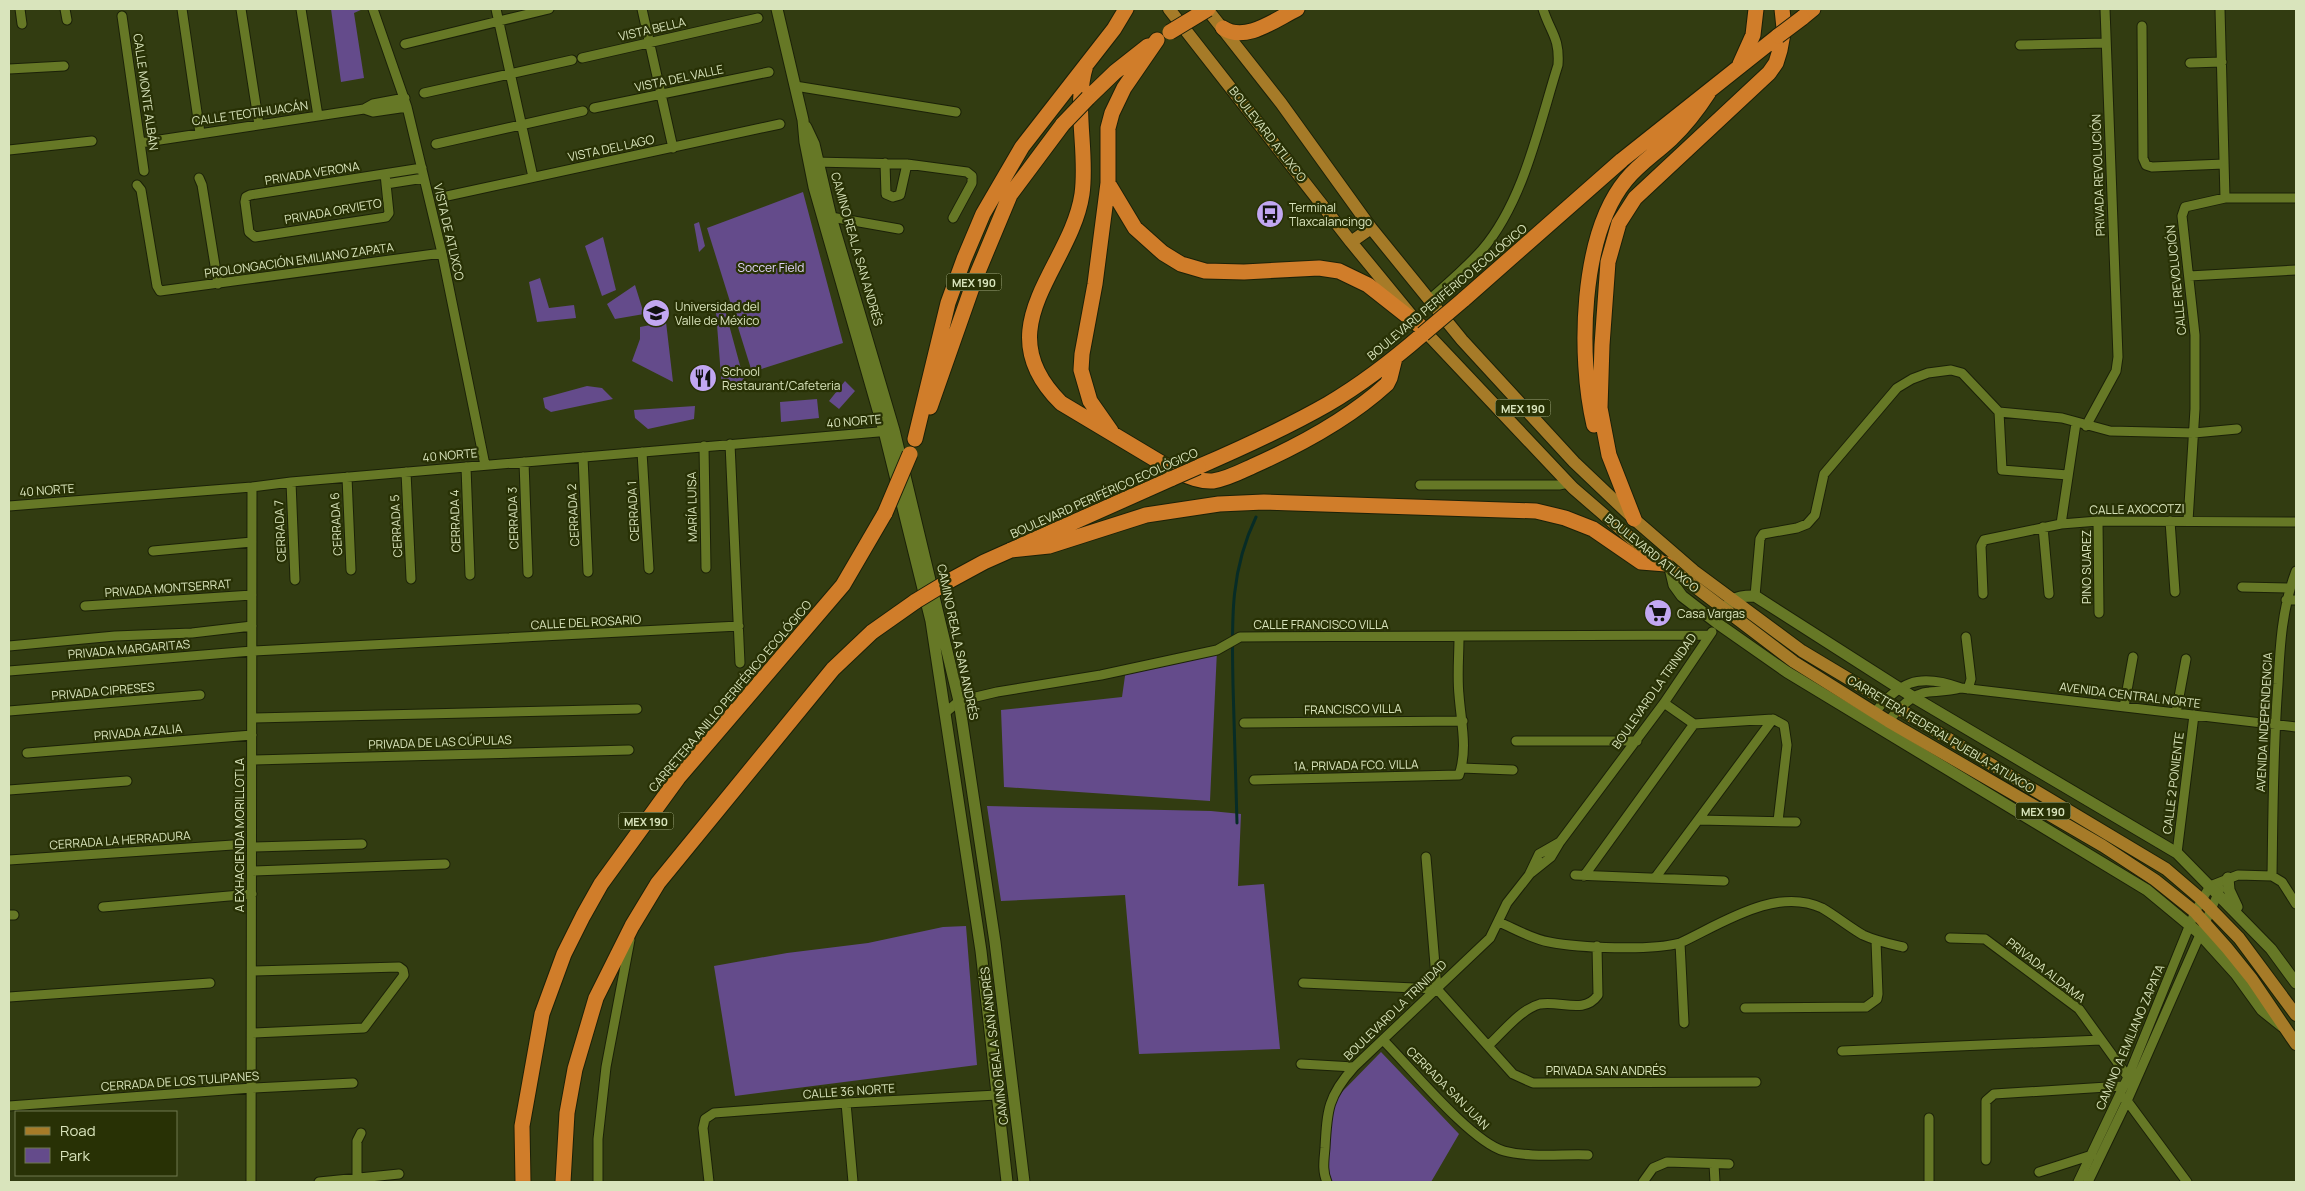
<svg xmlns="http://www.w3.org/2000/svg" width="2305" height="1191" font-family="Manrope,sans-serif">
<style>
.green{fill:#644b8b}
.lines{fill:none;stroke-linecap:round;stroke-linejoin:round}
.stream{stroke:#072c26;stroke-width:3}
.street-casing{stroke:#1b2108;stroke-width:11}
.secondary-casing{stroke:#1b2108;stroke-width:13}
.primary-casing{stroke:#1b2108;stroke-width:14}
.highway-casing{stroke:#1b2108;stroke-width:17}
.street{stroke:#667826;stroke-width:9}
.secondary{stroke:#667826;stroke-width:11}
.primary{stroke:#a67b28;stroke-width:12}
.highway{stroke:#d07d2a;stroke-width:15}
.highway-bridge-casing{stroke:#1b2108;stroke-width:17;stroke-linecap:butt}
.highway-bridge{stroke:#d07d2a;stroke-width:15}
.labels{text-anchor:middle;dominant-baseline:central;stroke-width:4.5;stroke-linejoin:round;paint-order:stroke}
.shield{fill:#283105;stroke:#a4ae85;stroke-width:1}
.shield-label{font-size:11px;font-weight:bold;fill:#d9e4bc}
.street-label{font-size:12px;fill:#d9e4bc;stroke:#283105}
.poi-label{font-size:12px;fill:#d9e4bc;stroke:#283105;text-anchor:start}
.park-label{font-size:12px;fill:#e0d3f9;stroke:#283105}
</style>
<rect width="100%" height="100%" fill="#323c11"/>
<!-- green -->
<path class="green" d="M331,9H363L354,13L364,78L341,82Z
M803,192L843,343L752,372L707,228Z
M699,222L705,246L699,252L694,224Z
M603,237L616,290L602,296L585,246Z
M540,278L549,308L574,305L576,318L537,322L529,282Z
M635,285L644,314L615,319L607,304Z
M725,310L744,380L722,389L716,312Z
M666,322L673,382L632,361L640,339V327Z
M845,381L855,391L839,409L829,401Z
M587,386L602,388L613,399L551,412L545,408L543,398Z
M817,399L819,418L781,422L780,402Z
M695,406L694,419L648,429L635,418L634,410Z
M1217,650L1210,801L1004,787L1001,710L1122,697L1126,669Z
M987,806L1211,811L1241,814L1238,886L1264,884L1280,1049L1139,1054L1125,895L1001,901Z
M966,926L977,1065L735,1096L714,966L787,953L868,943L943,927Z
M1381,1052L1459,1134L1431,1182H1331L1327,1171L1330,1115L1339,1095Z"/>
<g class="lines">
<!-- stream -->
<path class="stream" d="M1237,823C1236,777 1234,731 1233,685C1232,624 1229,573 1256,517"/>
<!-- street casing -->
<g class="street-casing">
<path id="street" d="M20,9L22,24
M65,9L67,20
M182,9L200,133
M241,9L259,125
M301,9L318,116
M373,9L407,107L442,253L485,465
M496,9L533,177
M642,9L673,148
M2220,9L2225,198
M122,16L144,171
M2142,26L2143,158L2146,165L2152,167L2224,164
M405,44L549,9
M2020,45L2105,43
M582,58L758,18
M2190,63L2222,62
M9,69L64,66
M795,86L956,112
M424,93L572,60
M594,108L769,72
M364,109L373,112L407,107
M140,143L364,109L373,104L405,98
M436,144L583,111
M9,150L92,141
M813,162L907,164L967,172L972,176V183L953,218
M885,163L886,194L893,197L900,195L907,164
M385,174L389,213L386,217L255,237L249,232L245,202L246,197L250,195L422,168
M199,178L202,185L218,284
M386,184L424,178
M137,185L141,190L157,286L160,291L442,253
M447,196L780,124
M831,217L899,229
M2189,276L2296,270
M1429,300C1447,284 1466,268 1482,250C1524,201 1539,125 1558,65C1560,37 1550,32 1543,9
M1999,412L2002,470L2068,475
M2086,426L2116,371L2118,357L2105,9
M730,444L740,663
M704,446L706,568
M642,452L649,569
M583,457L588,572
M524,462L528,573
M466,467L470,575
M406,472L411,579
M347,477L351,570
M291,482L295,580
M1420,485H1559L1569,483
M9,506L252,487L291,482L890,431
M2098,521L2099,613
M2170,521L2175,592
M2188,521L2195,409V335L2182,216L2185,207L2225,198H2296
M2061,524L2076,423
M2043,527L2049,594
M153,551L252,542
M2242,587L2290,588
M1983,594L1981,546L1984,540L2061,524L2098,521L2296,522
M1755,596L1760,539L1763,534L1797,528L1807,524L1815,515L1824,474L1897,388L1912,379L1928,373L1951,370L1962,373L1999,412L2062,418L2110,431L2194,433L2237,429
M2286,600H2296
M85,606L252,595
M1966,637L1971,679L1968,689
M9,646L115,636L192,633L252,626
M9,671L252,651L739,626
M1664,703L1694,724L1773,719L1784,725L1787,745L1778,821
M2124,707L2133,657
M9,711L200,695
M945,713L959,701L997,692L1101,675L1217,650L1240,637L1710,635
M2176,713L2186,659
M1871,717C1899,682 1917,672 1961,688L2296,727
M252,718L637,709
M1244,723L1463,721
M1885,725C1896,712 1911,693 1929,692C1941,691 1949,691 1961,688
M1516,741H1637
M27,753L252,735
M252,760L629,750
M1461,768L1513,770
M1254,780L1459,775C1468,749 1461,722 1459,695C1457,676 1459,656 1459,637
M9,790L127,781
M1698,820L1796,822
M252,847L362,844
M2177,853L2194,715
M1426,857L1437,989
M9,860L233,845
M252,871L445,864
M1531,873L1551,857L1560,842L1664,703L1712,632
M1575,875L1724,881
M1584,876L1694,724
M2272,876C2273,812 2273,748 2278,684C2280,645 2282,608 2296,571
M1655,878L1773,719
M103,907L252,894
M9,915H14
M1499,922C1515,929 1532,939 1549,942C1580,948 1650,951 1680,943C1721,924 1776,886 1822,908C1836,916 1849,927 1863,935C1876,941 1890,944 1903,947
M1950,938L1985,939L2079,1009L2128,1077
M1680,943L1684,1023
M1303,983L1437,989
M1437,989L1513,1074L1533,1083L1756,1082
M9,997L210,983
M1745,1008L1866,1007L1877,999L1878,994L1876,941
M252,1033L364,1028L404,975L403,970L399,967L252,971
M1383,1040C1410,1067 1471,1142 1504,1151C1530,1158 1562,1154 1588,1155
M1489,1045C1503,1032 1521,1009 1540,1004C1560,1000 1584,1015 1598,995L1597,946
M1842,1051L2101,1040
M1301,1064L1354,1067
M2125,1098L2187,1182
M846,1103L853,1182
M9,1106L252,1088L353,1083
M1929,1118V1182
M1986,1160V1101L1994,1094L2123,1086
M1714,1164L1715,1182
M2039,1172L2092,1155
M357,1178V1141L361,1133
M251,1182L252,487
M319,1182L399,1174
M598,1182V1139L606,1067L630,940
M709,1182L703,1128L705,1119L714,1113L846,1103L997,1095
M1327,1182C1322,1171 1324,1160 1325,1148C1327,1110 1328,1096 1354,1067L1490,938L1507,903L1529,875L1539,854L1560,842
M1643,1182L1653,1168L1667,1162L1729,1164
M2078,1182L2128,1077L2195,912L2210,886L2238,875L2272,876L2282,882L2296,904
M2088,1182L2127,1101L2220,889"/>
</g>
<!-- secondary casing -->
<g class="secondary-casing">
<path id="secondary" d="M777,9L803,120L805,142L814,187L884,431L931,621L981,951L1007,1182
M806,127L814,144L831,217L894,430L959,701L995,942L1024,1182
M1670,568L1674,585L1682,596L1717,623L1787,672L2147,890L2199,933L2236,974L2262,1010L2282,1026
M1728,605C1734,596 1746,596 1755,596L1913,697L2177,853L2271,949L2296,983
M2228,878L2229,890L2237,907"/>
</g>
<!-- primary casing -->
<g class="primary-casing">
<path id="primary" d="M1169,9L1351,242L1420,326L1573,488L1632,539L1794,662L1888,721L2103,846L2155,880L2195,912L2227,948L2252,979L2296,1044
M1207,9L1281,103L1371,228L1462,340L1574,462L1634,519L1694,571L1802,651L2166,869L2201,899L2239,938L2296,1015
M1351,242L1371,228"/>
</g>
<!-- highway casing -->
<g class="highway-casing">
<path id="highway" d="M1802,18L1813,9
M1223,28C1246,43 1276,19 1297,9
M1157,40L1124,88L1112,113L1108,128V183L1135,228L1163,253L1181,264L1205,271L1244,272L1319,268L1339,271L1368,285L1420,326
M1740,64L1753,35L1756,9
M1086,65C1073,106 1088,151 1082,194C1071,268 984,327 1061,403L1173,470C1185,475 1199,482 1213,481C1227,479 1240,472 1253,466C1298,446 1351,417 1387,384L1390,378L1395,358
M1088,98L1115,72L1148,46
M1108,183L1095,284L1082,354L1081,370L1090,401L1111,431
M1463,300L1622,160L1778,36
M930,407L975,279L1010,195L1063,124
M1594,425C1578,357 1580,236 1626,180C1639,164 1656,153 1671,139C1686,125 1698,109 1709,92
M915,439L948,303L964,259L983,214L1022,147L1114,29L1126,9
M1198,467C1242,448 1286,428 1328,404C1362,384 1393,360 1423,334
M1634,519L1609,455L1600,408L1602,345L1608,262L1619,223L1635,198L1769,73L1776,63L1780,50L1784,28L1782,9
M1011,550L1049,546L1146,515L1219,504L1264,502L1536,511L1565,518L1593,529L1641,562L1666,564
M949,581L984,562L1173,478
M523,1182L522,1126L542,1014L564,954L583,916L601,884L678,778L843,585L885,513
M563,1182L567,1113L575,1069L596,998L632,926L658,883L833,669L872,632L916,601"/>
</g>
<!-- street -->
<use href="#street" class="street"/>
<!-- secondary -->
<use href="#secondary" class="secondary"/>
<!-- primary -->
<use href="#primary" class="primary"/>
<!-- highway -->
<use href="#highway" class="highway"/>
<!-- highway-bridge casing -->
<g class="highway-bridge-casing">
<path id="highway-bridge" d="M1170,32L1208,9
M1778,36L1802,18
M1063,124L1088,98
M1423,334L1463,300
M1173,478L1198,467
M885,513L910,454
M916,601L949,581"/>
</g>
<!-- highway-bridge -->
<use href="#highway-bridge" class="highway-bridge"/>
</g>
<!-- icons -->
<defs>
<g id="bus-disc" transform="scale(1.4375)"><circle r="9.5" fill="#c2a7f2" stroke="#283105"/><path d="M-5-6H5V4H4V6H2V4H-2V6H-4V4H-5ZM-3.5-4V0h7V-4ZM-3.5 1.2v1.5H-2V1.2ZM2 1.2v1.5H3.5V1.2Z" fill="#111"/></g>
<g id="university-disc" transform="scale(1.4375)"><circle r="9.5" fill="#c2a7f2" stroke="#283105"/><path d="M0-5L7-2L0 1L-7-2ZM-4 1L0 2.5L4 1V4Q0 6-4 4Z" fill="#111"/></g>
<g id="restaurant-disc" transform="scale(1.4375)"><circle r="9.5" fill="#c2a7f2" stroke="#283105"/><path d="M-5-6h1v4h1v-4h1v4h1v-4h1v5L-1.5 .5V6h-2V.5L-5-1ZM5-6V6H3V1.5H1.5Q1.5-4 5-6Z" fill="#111"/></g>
<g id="supermarket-disc" transform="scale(1.4375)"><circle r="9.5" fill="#c2a7f2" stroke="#283105"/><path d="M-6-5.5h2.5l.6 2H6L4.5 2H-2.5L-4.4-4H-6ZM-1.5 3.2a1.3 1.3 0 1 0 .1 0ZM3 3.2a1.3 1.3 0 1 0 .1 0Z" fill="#111"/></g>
</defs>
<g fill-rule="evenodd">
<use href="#bus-disc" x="1270" y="214"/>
<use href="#university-disc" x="656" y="313"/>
<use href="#restaurant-disc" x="703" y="378"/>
<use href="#supermarket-disc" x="1658" y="613"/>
</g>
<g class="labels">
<!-- shield labels -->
<g class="shield">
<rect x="946.5" y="273.5" width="55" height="17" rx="4"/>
<rect x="1495.5" y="399.5" width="55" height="17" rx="4"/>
<rect x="2015.5" y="802.5" width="55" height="17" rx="4"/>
<rect x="618.5" y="812.5" width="55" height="17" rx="4"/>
</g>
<g class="shield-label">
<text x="974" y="282">MEX 190</text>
<text x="1523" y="408">MEX 190</text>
<text x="2043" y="811">MEX 190</text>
<text x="646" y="821">MEX 190</text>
</g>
<!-- street labels -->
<g class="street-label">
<text transform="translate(652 29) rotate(-13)">VISTA BELLA</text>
<text transform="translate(679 78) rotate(-12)">VISTA DEL VALLE</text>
<text transform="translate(146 92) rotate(82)">CALLE MONTE ALBÁN</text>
<text transform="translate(250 113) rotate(-8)">CALLE TEOTIHUACÁN</text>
<text transform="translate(1268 134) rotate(52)">BOULEVARD ATLIXCO</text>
<text transform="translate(611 148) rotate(-12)">VISTA DEL LAGO</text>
<text transform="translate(312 173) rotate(-9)">PRIVADA VERONA</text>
<text transform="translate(2098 175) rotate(-92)">PRIVADA REVOLUCIÓN</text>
<text transform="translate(333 211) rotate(-10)">PRIVADA ORVIETO</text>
<text transform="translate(449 232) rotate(77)">VISTA DE ATLIXCO</text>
<text transform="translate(857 249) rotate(74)">CAMINO REAL A SAN ANDRÉS</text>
<text transform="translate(299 260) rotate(-8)">PROLONGACIÓN EMILIANO ZAPATA</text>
<text transform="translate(2176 280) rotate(-96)">CALLE REVOLUCIÓN</text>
<text transform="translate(1447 292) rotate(-40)">BOULEVARD PERIFÉRICO ECOLÓGICO</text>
<text transform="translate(854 421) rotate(-5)">40 NORTE</text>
<text transform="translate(450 455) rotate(-5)">40 NORTE</text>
<text transform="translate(47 490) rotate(-4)">40 NORTE</text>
<text transform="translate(1104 493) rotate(-24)">BOULEVARD PERIFÉRICO ECOLÓGICO</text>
<text transform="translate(692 507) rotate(-91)">MARÍA LUISA</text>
<text transform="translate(2137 509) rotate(-1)">CALLE AXOCOTZI</text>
<text transform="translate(633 511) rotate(-93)">CERRADA 1</text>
<text transform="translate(573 515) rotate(-93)">CERRADA 2</text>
<text transform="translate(513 518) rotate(-92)">CERRADA 3</text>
<text transform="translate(455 521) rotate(-92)">CERRADA 4</text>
<text transform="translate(336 524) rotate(-93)">CERRADA 6</text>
<text transform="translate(396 526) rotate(-93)">CERRADA 5</text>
<text transform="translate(280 531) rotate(-93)">CERRADA 7</text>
<text transform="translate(1652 553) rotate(39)">BOULEVARD ATLIXCO</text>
<text transform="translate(2086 567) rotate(-90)">PINO SUAREZ</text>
<text transform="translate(168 588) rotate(-4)">PRIVADA MONTSERRAT</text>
<text transform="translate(586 622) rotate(-3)">CALLE DEL ROSARIO</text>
<text x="1321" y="624">CALLE FRANCISCO VILLA</text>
<text transform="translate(958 642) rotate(78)">CAMINO REAL A SAN ANDRÉS</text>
<text transform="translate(129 649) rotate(-5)">PRIVADA MARGARITAS</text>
<text transform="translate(103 691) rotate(-5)">PRIVADA CIPRESES</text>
<text transform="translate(1654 691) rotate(-55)">BOULEVARD LA TRINIDAD</text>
<text transform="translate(2130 695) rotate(7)">AVENIDA CENTRAL NORTE</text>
<text transform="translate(730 696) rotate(-50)">CARRETERA ANILLO PERIFÉRICO ECOLÓGICO</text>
<text transform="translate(1353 709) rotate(-1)">FRANCISCO VILLA</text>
<text transform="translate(2264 722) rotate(-87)">AVENIDA INDEPENDENCIA</text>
<text transform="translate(138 732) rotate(-5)">PRIVADA AZALIA</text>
<text transform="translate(1941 734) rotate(31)">CARRETERA FEDERAL PUEBLA-ATLIXCO</text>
<text transform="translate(440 742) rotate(-2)">PRIVADA DE LAS CÚPULAS</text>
<text transform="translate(1356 765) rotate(-1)">1A. PRIVADA FCO. VILLA</text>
<text transform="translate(2173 783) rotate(-83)">CALLE 2 PONIENTE</text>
<text transform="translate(239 835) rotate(-90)">A EXHACIENDA MORILLOTLA</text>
<text transform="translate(120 840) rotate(-4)">CERRADA LA HERRADURA</text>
<text transform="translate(2046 970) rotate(38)">PRIVADA ALDAMA</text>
<text transform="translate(1395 1010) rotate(-44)">BOULEVARD LA TRINIDAD</text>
<text transform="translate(2130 1037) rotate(-67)">CAMINO A EMILIANO ZAPATA</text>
<text transform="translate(994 1046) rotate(-97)">CAMINO REAL A SAN ANDRÉS</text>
<text x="1606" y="1070">PRIVADA SAN ANDRÉS</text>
<text transform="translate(180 1081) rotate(-4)">CERRADA DE LOS TULIPANES</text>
<text transform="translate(1448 1088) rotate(45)">CERRADA SAN JUAN</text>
<text transform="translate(849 1091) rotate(-4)">CALLE 36 NORTE</text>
</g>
<!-- poi labels -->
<g class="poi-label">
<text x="1289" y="207">Terminal<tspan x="1289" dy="14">Tlaxcalancingo</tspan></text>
<text x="675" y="306">Universidad del<tspan x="675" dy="14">Valle de México</tspan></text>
<text x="722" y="371">School<tspan x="722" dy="14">Restaurant/Cafeteria</tspan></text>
<text x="1677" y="613">Casa Vargas</text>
</g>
<!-- park labels -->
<g class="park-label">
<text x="771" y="267">Soccer Field</text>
</g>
</g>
<!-- border -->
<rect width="2305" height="1191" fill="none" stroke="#d9e4bc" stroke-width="20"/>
<!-- legend -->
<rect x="15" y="1111" width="162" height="65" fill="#283105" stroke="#6f794e"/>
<rect x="25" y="1127" width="25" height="8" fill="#a67b28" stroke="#6f794e"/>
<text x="60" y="1136" font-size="15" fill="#d9e4bc">Road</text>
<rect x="25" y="1148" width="25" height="15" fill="#644b8b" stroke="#6f794e"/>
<text x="60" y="1161" font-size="15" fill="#d9e4bc">Park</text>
</svg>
